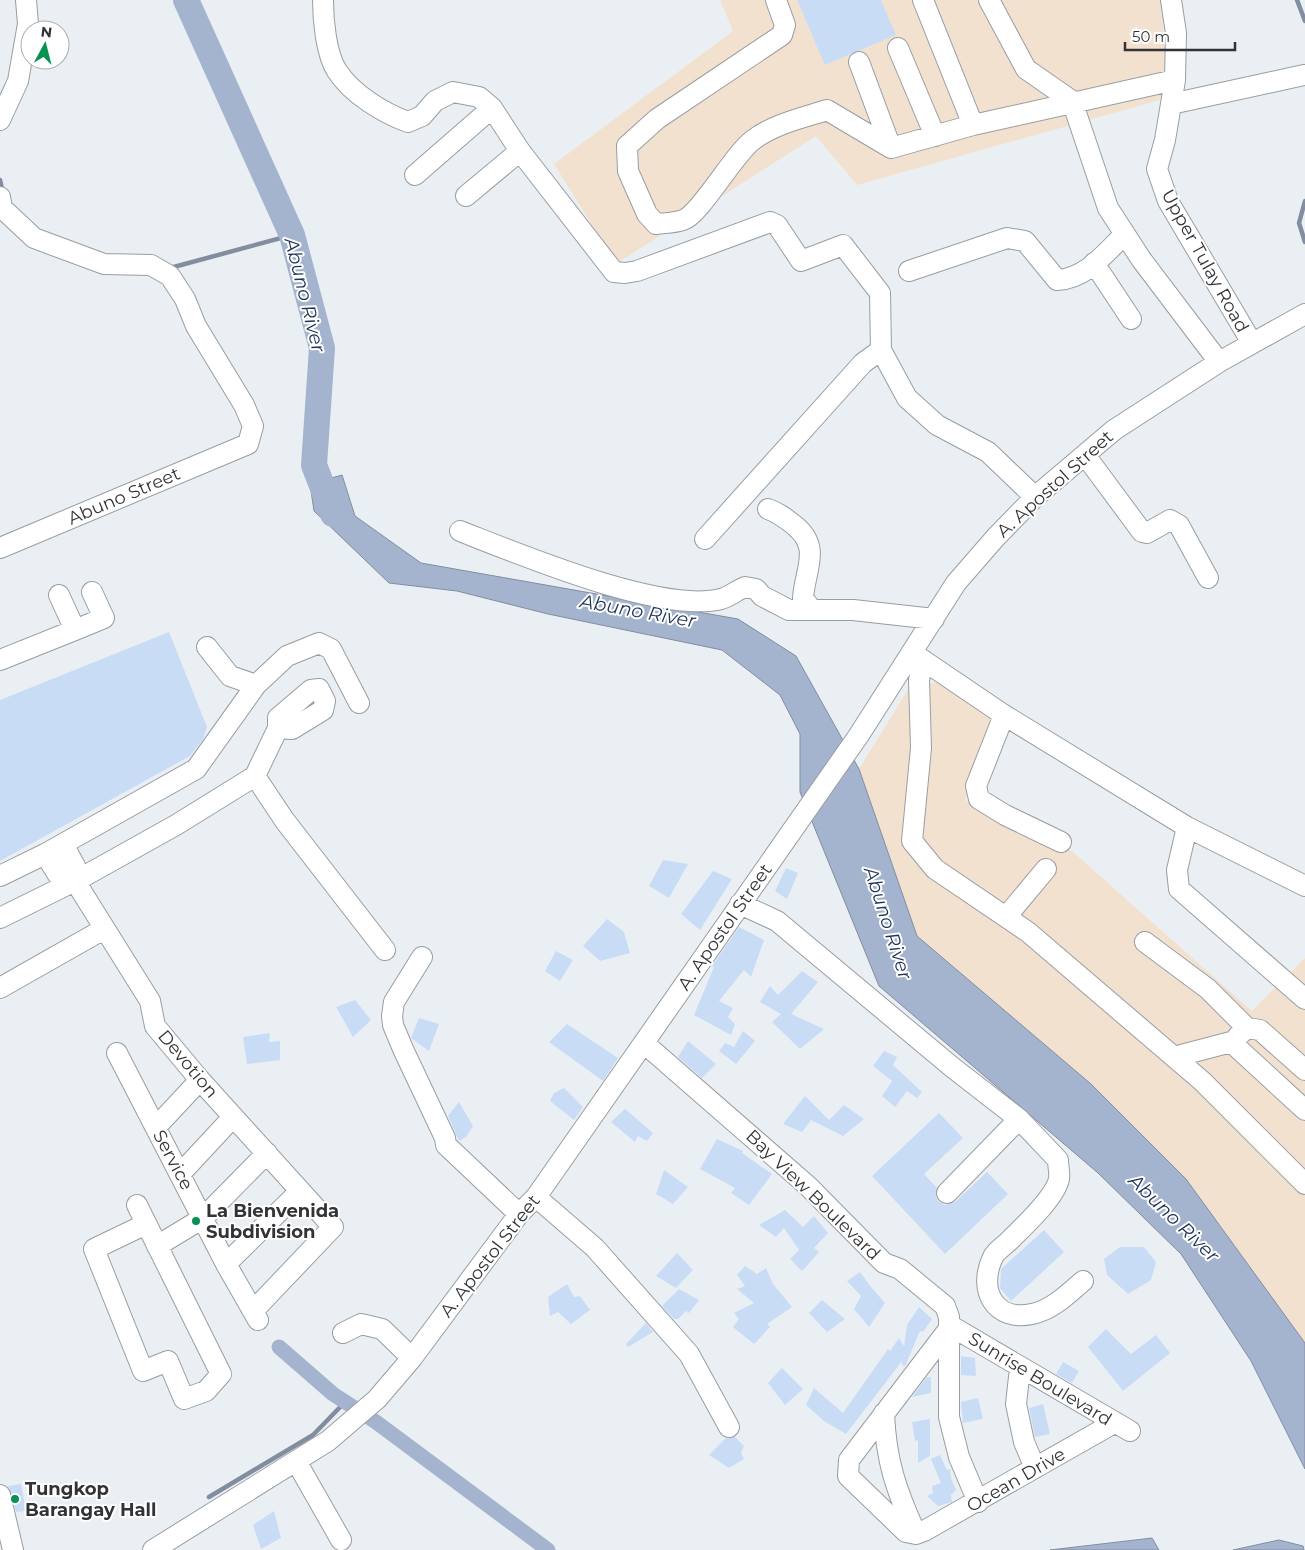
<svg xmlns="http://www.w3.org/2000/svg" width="1305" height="1550" font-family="Montserrat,sans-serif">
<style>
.industrial{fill:#f3e1d0}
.water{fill:#a5b4ce;stroke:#828da0}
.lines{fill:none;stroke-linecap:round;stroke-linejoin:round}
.stream{stroke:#828da0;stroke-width:4.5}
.canal{stroke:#a5b4ce;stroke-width:15}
.river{stroke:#a5b4ce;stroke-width:26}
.building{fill:#c9dcf6}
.minor-casing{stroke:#999da2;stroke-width:22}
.minor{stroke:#fff;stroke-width:20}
.poi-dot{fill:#079252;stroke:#fff;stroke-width:2}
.labels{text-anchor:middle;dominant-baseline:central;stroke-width:4;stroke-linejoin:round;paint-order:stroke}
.street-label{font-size:18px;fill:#313335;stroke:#fff}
.poi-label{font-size:18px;font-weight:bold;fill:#313335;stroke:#fff;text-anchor:start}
.water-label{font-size:19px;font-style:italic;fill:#1f3358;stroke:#fff}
</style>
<rect width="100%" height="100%" fill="#eaeff4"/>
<!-- industrial -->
<path class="industrial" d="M720,0H1162L1167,98L857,185L816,136L616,264L554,164L733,31Z
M937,682L997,720L965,800L1073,852L1252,1011L1305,958V1343L1186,1179L1091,1084L917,936L859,769L909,688Z"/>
<!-- water -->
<path class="water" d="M342,475L355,516L421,563L738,619L796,656L859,769L917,936L1091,1084L1186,1179L1305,1343V1469L1251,1361L1181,1254L1098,1173L879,986L800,792V734L780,695L722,650L548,614L457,591L389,583L314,511L310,484Z
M1152,1538L1159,1550H1050Z
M1279,1540L1303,1546L1304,1550H1233Z"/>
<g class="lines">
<!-- stream -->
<path class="stream" d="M1297,0L1305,21
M0,180L3,193
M1305,201L1299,223L1305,242
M170,268L292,235
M209,1497L313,1435L345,1402"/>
<!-- canal -->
<path class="canal" d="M279,1347L333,1394L376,1422L548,1550"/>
<!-- river -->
<path class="river" d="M186,0L292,235L322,348L314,465L333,514"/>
</g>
<!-- building -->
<path class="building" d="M797,0H881L896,35L825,65Z
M169,632L207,727L203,739L190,756L0,861V700Z
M663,860L688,864L669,898L649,886Z
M786,868L798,873L787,899L775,891Z
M713,871L732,879L700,930L681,914Z
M607,919L624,932L630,953L600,961L583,946Z
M739,927L764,940L751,977L744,970L719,1001L733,1008L728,1017L735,1024L731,1035L694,1015L714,967L712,966Z
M556,951L573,960L560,981L545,971Z
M802,971L818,982L791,1014L824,1029L800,1049L772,1022L781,1014L760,1002L770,986L778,995Z
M355,1000L371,1020L353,1037L336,1007Z
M419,1018L439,1024L429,1051L411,1038Z
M567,1024L618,1058L603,1081L549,1042Z
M743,1031L755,1041L736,1064L719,1051L725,1043L734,1047Z
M270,1033L269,1042L280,1041V1060L247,1064L243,1037Z
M688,1041L716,1064L702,1078L678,1057Z
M884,1051L897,1057L893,1065L922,1092L917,1098L907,1091L895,1107L882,1096L892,1081L873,1066Z
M564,1088L583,1107L574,1120L550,1101L554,1093Z
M805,1096L829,1120L844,1105L864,1119L843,1136L811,1120L802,1132L783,1124Z
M459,1102L473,1126L466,1137L459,1141L448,1116Z
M625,1109L653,1133L647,1141L638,1136L635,1142L611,1122Z
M939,1113L963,1138L924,1174L937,1188L936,1196L938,1201L945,1205L955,1202L987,1172L1008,1194L945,1254L872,1176Z
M717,1139L743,1151L742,1153L772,1174L749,1205L731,1193L735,1188L700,1169Z
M664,1170L688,1187L673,1204L656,1194Z
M785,1210L803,1227L814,1216L828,1233L814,1248L819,1252L802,1271L790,1259L799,1250L784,1228L776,1237L759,1225Z
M1044,1230L1064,1252L1011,1301L1000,1288L1001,1269Z
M1120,1247H1144L1156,1262L1151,1280L1128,1294L1107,1275L1104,1259Z
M677,1253L693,1270L676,1288L656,1276Z
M745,1266L757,1274L766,1268L773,1284L792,1307L767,1324L770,1327L754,1344L733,1327L739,1319L734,1313L754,1303L737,1289L745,1286L737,1275Z
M860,1272L871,1287L885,1303L869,1327L854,1309L861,1296L847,1281Z
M567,1284L574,1297L580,1296L590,1310L571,1324L558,1312L550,1316L548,1297Z
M679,1289L699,1300L689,1313L686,1311L678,1319H674L662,1306Z
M822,1300L845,1319L827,1332L809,1313Z
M919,1307L932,1319L923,1332L920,1331L905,1366L902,1365V1361L846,1434L824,1421L806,1405L814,1388L843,1413L888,1349L890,1351L899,1338L904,1346L907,1325Z
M646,1323L653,1332L628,1347L626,1344Z
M1106,1329L1131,1354L1156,1335L1170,1353L1123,1391L1088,1347Z
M961,1356L975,1358L976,1376L961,1375Z
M1063,1362L1079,1371L1072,1383L1056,1374Z
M782,1368L803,1389L785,1405L768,1383Z
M927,1377H931V1393L912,1397Z
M978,1398L983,1419L963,1423L961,1402Z
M1043,1404L1050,1434L1035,1437L1029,1408Z
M930,1419V1456L918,1463V1440L915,1441L912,1422Z
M735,1437L744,1446L741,1453L744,1459L729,1468L709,1455L726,1438Z
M940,1455L947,1470L950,1469L951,1478L956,1490L951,1495L952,1502L938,1506L927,1496L933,1493L932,1486L941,1483L931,1459Z
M21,1484L26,1511L16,1512L8,1486Z
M274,1511L281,1538L261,1549L253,1525Z"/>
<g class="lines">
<!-- minor casing -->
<g class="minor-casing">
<path id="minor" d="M323,0C323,20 326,54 337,71C352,94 383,113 408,122L422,116L435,101L453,92L479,97L492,108L520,151L614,272L625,273L637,271L770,222L777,225L801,261L843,245L880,293L881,350L907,398L937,425L988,452L1035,497
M776,0L785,25L782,35L657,119L627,146L628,171L647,214L656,224C665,223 675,223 683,220C700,215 733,155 753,140C774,124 802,118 827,110L891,148L973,125
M923,0L973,125L1175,80
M989,0L1026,69L1072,101L1108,208L1141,259L1219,362
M1171,0L1176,33L1175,80L1165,140L1157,169L1168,201L1252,343
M898,48L935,136
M859,62L891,148
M1171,104L1304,75
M0,120L18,81L28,24L26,0
M415,175L492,108
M466,196L520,151
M0,197L2,208L34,238L104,264L151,265L170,276L185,299L196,326L244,405L253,426L248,444L0,548
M1094,263L1131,319
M909,271L1007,238L1025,241L1057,280C1086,279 1105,253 1125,234
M1085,455L1142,532L1147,533L1170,520L1179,525L1208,578
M768,509C779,513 785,518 794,525C822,547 805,569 803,598L811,609
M460,531C519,554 661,614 721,599C729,597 737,590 745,587L756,589L762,596L789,610H853L934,619
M705,539L863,363L881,350
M75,630L104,618L92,592
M207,647L230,676L256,685
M914,654L1004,715L1187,827L1305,886
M0,660L75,630L59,595
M923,660L919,680L921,748L912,841L935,869L1028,932L1202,1081L1305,1184
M1004,715L976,786L979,799L1005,815L1061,842
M255,776L285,821L385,950
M1187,827L1177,870L1179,889L1305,999
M45,854L58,875L75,881V866L63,844
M0,876L45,854L196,769L256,685L287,656L319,643L331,649L359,703
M75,881L150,1001L155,1026L200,1080L333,1227L253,1311
M740,904L777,921L952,1067L1019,1119L1058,1160C1058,1166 1060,1173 1059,1179C1055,1198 1023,1227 1009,1241C1004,1246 996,1251 993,1257C977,1290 995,1322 1032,1314C1052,1310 1068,1294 1083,1281
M1006,917L1046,869
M0,918L81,878L176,825L255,776L278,728V718L311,690L319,689L325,701L323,710L292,729L278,728
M1145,942L1208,989L1247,1028
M422,957L394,1002L392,1016L393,1025L403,1049L445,1138L446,1145L519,1214
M0,988L104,929
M1238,1036L1247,1028L1260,1030L1305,1070
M645,1044L808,1186L884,1263L900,1269L945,1306L949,1317V1417L959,1457L978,1502
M117,1053L226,1264L258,1320
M1174,1057L1231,1042L1305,1110
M156,1127L200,1080
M181,1173L233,1117
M947,1193L1019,1119
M536,1197L595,1248L689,1354L729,1427
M137,1205C165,1262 193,1318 221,1374L206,1391L184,1399L168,1361L143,1371L94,1249L146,1224
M157,1246L203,1218L267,1153
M226,1264L300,1191
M951,1326L849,1460L848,1476L906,1532L916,1534L924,1531L1114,1423
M951,1326L1130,1431
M343,1333L361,1324L382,1329L412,1358
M1020,1368L1016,1404L1024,1442L1035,1468
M884,1413C886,1461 896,1490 916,1534
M296,1461L341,1540
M0,1495L13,1550
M153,1550L328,1441L377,1399L412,1358L519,1214L536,1197L859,735L956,583L996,537L1035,497L1114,430L1219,362L1305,314"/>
</g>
<!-- minor -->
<use href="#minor" class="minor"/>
</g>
<!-- markers -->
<g class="poi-dot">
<circle cx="196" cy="1221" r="5"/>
<circle cx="15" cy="1499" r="5"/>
</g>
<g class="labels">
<!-- street labels -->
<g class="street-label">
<text transform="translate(1205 261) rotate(61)">Upper Tulay Road</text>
<text transform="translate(1055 484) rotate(-42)">A. Apostol Street</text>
<text transform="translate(124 496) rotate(-23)">Abuno Street</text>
<text transform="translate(725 927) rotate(-55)">A. Apostol Street</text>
<text transform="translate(188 1064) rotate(50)">Devotion</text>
<text transform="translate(173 1160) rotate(62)">Service</text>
<text transform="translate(813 1195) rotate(44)">Bay View Boulevard</text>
<text transform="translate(490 1256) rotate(-52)">A. Apostol Street</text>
<text transform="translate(1040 1379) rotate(31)">Sunrise Boulevard</text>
<text transform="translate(1016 1480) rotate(-30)">Ocean Drive</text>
</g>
<!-- poi labels -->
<g class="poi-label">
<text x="206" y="1211">La Bienvenida<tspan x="206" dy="21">Subdivision</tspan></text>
<text x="25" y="1489">Tungkop<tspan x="25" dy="21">Barangay Hall</tspan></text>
</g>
<!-- water labels -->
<g class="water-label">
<text transform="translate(305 295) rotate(76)">Abuno River</text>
<text transform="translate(638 611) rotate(10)">Abuno River</text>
<text transform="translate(888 923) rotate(72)">Abuno River</text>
<text transform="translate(1174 1218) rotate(44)">Abuno River</text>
</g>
</g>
<!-- north arrow -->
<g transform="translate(45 45) rotate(7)"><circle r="24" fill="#ffffff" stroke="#adadae"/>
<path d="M0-4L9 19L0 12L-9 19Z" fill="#079252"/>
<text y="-8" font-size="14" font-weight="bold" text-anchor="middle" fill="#313335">N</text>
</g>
<!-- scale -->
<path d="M1125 42v8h110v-8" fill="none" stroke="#313335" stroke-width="2.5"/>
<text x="1132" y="42" font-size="15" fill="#313335" stroke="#ffffff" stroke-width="4" paint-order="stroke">50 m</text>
</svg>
